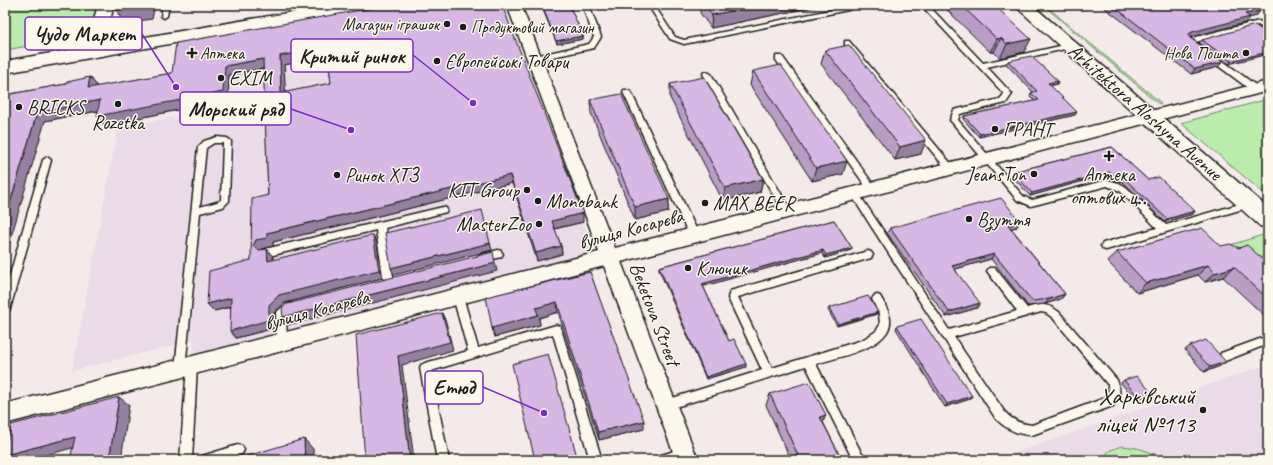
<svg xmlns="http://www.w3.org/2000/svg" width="1273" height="465" font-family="Caveat,sans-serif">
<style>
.built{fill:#ebdbe8}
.green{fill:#baecac;stroke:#6b8464}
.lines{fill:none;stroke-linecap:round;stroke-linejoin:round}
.lane-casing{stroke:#1c1c1c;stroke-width:3}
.street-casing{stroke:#1c1c1c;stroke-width:3}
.secondary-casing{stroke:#1c1c1c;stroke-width:3}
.lane{fill:#fbf7ec;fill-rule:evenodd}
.street{fill:#fbf7ec;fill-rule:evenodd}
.secondary{fill:#fbf7ec;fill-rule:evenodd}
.wall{fill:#b99dc4;stroke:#1c1c1c;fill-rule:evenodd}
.shaded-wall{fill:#9680a0;stroke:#1c1c1c}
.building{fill:#d7b7e4;stroke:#1c1c1c;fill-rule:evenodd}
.poi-dot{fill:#1c1c1c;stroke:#fbf7ec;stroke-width:1.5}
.labels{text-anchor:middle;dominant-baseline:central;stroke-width:3;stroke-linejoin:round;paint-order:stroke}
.far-poi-label{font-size:17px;fill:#1c1c1c;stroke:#fbf7ec;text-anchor:end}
.poi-label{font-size:20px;fill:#1c1c1c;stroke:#fbf7ec;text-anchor:start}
.street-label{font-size:20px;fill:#1c1c1c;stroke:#fbf7ec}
.near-poi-label{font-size:24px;fill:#1c1c1c;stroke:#fbf7ec;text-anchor:end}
.leader{fill:none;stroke:#7b2cbf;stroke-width:1.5}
.callout-dot{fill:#7b2cbf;stroke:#fbf7ec;stroke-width:1.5}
.callout{fill:#fbf7ec;stroke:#7b2cbf;stroke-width:1.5}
.callout-label{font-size:21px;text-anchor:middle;font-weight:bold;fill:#1c1c1c}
</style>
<rect width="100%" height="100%" fill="#f4eaea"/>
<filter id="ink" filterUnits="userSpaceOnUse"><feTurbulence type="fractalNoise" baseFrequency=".025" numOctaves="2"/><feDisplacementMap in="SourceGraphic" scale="8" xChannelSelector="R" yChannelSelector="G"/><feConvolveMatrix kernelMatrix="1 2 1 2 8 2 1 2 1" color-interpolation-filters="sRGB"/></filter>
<g filter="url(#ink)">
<!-- built -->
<path class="built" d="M436,5H502L595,252L193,356L194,340L72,371L118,128L226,106L225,64Z
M1268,364V460H1010L1007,456Z"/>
<!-- green -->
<path class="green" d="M5,5H106L99,34L5,50Z
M1043,5H1045L1161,103L1159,104Z
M1268,99V197L1181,123Z
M1263,235L1268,239V280L1230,245Z
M1121,446C1138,447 1150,451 1165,460H1101L1109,451Z"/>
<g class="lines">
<!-- lane casing -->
<g class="lane-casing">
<path id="lane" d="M163,5H169L167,16L164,18L161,16Z
M585,5H592L590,8L601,37L594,48L534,61H531V57L589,44L594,37L583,7Z
M648,5H654L675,37L684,40L845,7L846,5H852L850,9L848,10L684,44L670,39Z
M921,5H928L983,63L1069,44L1073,46L1069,48L987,67L1012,94L1006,103L960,114L958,120L1023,196L1032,200L1107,180L1119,183L1126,187L1166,225L1250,201L1254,204L1253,206L1106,250L1103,249L1101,246L1103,243L1157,228L1120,191L1107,186L1031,206L1017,200L950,120L954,110L1000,99L1004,94Z
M1259,21L1268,26V31L1258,25L1196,42L1201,46L1197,48L1186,41L1188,39Z
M845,41H849L953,166L954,168L953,170H947L845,45Z
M1209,55H1215L1258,87V91H1252L1209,59Z
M776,56H782L875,187L876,189L875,191H869L776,60Z
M704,72H707L711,74L790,209L791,211L790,213H784L703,74Z
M624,90H627L631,92L699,235L697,237H691L689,235L623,92Z
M217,137L227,138L231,141L229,201L223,207L200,213L185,369L184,372L180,374L176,372L175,369L198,147L204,141ZM214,143H223L221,200L217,202L200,207L206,148Z
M47,157L51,160L10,309L8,312L5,313V292L43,160Z
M854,190L857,191L949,330L1017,311L987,271L989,268H995L1027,308C1041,304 1047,303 1059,312L1117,380C1121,390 1120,397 1113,406L1032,435C1018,435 1006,429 996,419L869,223L850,193ZM1041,312L1046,313L1053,318L1108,385L1109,394L1105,398L1032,425C1020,424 1012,420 1004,411L954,337Z
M443,207L446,208L447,210L446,212L385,228L394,282L392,285L389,286L386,285L384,282L376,230L265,257L262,256L260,253L262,250L265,249Z
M498,250L501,251L503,254L501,257L482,262L479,261L477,258L479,255Z
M868,251L871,252L873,255L871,258L738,297L772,368L862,340L875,332L880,325L879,314L872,299L874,296L877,295L880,296C884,303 889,311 890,319C893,348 836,357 816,364L865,460H853L806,366L666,410L662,409L661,405L662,401L666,400L762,370L728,298L730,291Z
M458,293L461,294L463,297L478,348L556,325L560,326L602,460H590L553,334L431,371L449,460H437L420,368L421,365L425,363L468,351L453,297L455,294Z
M291,303L294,304L296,307L294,310L286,315L287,342L286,345L282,346L278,345L277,342L276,313L285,304Z
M1268,336V344L1225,361L1221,359L1220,356L1221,353Z
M192,361L196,363L197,366L192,460H180L187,366L188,363Z
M238,445L242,446L244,450L242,454L224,460H200L202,456Z
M684,448L688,449L690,453L688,457L679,460H656L658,456Z"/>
</g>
<!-- street casing -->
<g class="street-casing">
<path id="street" d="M507,5H521L615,248L1268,81V91L621,262L698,460H676L604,266L5,424V404L599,252Z"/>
</g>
<!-- secondary casing -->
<g class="secondary-casing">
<path id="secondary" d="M98,5H114L104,44L334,5H370L368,8L362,10L5,73V61L86,47Z
M1014,5H1032L1268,208V228L1260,226Z"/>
</g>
<!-- lane -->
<use href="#lane" class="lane"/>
<!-- street -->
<use href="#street" class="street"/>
<!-- secondary -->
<use href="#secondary" class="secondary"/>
</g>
<!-- wall -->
<path class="wall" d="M389,5L583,222L555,229L561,246L562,254L537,261L512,183L273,242V246L262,249L261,250L273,257V260L377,243L382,278L285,303L274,313L275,328L236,338L231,307L214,311L251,260L268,195L264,69L229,75L228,100L104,125L98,111L45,121L5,95L66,84L90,77L97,86L96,87L172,73ZM328,56L331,83L285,93L284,65Z
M541,5H569L583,36V39L557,44Z
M701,5H818V6L711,28L700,13Z
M942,5H994L1024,52L1000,58L994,52H990Z
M1101,5H1252L1260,11L1256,16L1249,18L1245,23L1190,37L1223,62L1218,67L1191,74Z
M1268,34L1229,64L1199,43L1202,40Z
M825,50L921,154L895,160L821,64Z
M1008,61L1058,81L1057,84L1050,86L1075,115L979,137L963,119L964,116L1035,101L1030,96L1031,93L1033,92L1006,64Z
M753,71L843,174L812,181L750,85Z
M670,84L763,179L760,192L723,201L670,98Z
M590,100L669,199L668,212L635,220L591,113Z
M1112,147L1148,180L1195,211L1193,214L1165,222L1123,182L1114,180L1108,174L1030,196L1011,175L1013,172Z
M834,220L852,248L851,250L825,258L822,253L703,286L729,341L746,367L706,379L659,270V267Z
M1017,227L1011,228L1065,294L1061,299L1045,304L1028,306L991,259L955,269L977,308L946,317L887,233L890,228Z
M1221,246L1268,264V319L1223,277L1205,282L1198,275L1137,293L1108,262L1117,252Z
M590,272L644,429L599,440L558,312L539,318L540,325L495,337L492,328Z
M829,308L878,312L877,314L837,326L828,310Z
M897,326L972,396L970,399L945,407L896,329Z
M1190,346L1220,366L1204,372L1185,350Z
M1124,380L1148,395L1135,400L1121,383Z
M770,394L826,415L823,422L842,460H791L766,405Z"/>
<!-- shaded-wall -->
<path class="shaded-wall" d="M144,5H155L152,19L124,23L116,10Z
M761,5H818V6L711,28L712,15Z
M1260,11L1256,16L1249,18L1245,23L1188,38L1189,34L1192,32L1245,14Z
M583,36V39L557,44L556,41Z
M1001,38L994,52H990L997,39Z
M1031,39L1024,52L1000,58L1007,44Z
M327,47L330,56L284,65L286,102L281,93L280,56Z
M1268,52V54L1229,64L1231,61Z
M263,59L267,68L229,75L228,100L104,125L97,116L225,66Z
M1223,62L1218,67L1191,74L1195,69Z
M90,77L97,86L94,97L88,88Z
M1058,81L1057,84L1046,86L1048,83Z
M100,100L107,109L45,121L5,258V220L37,113Z
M1077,112L1075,115L979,137L980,134Z
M926,140L921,154L895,160L900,147Z
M847,161L843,174L812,181L816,168Z
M1110,172L1108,174L1030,196L1032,193Z
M510,175L512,183L273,242V246L262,249L259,254L253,246L256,240L267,233Z
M763,179L760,192L723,201L725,188Z
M669,199L668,212L635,220V207Z
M1195,211L1193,214L1165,222L1167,219Z
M583,213V222L553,229L552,221Z
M1020,221L1017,227L1004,230L1008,225Z
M373,235L377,243L382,278L285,303L274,313L275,328L236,338L230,331L279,295Z
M490,243L492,250L394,275L391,268Z
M561,246L562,254L537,261L536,253Z
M852,248L851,250L825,258L826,255Z
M267,249L273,257V269L268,261Z
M823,250L822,253L701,287L702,284Z
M994,254L991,259L949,271L952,266Z
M495,263L497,271L288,325L283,317Z
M1208,265L1198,275L1137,293L1146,283Z
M1234,267L1223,277L1205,282L1215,273Z
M1065,294L1061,299L1045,304L1049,299Z
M231,298L237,305L214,311L207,304Z
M557,302L558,312L539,318L540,325L495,337L492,328L536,308Z
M980,303L977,308L946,317L949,312Z
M878,312L877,314L837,326L838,324Z
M442,313L446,322L453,350L402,365L414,460H410L398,356Z
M1226,362L1220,366L1204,372L1210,367Z
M746,364V367L706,379V377Z
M1151,392L1148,395L1135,400L1138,397Z
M972,396L970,399L945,407L947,404Z
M119,397L129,405L121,460H109Z
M826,415L821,426L820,417Z
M644,421V429L599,440L598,432Z
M75,437L86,444L29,460H11L5,457V455Z
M304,439L313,449L314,460H305Z"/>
<!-- building -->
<path class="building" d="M117,5H144L116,10Z
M389,5H502L583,213L552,221L561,246L536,253L510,175L267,233V238L256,240L253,246L259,250L267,249L268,261L373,235L379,270L279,295L269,305V320L230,331L231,298L207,304L209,271L251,260L252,199L268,195L263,59L225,66L223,92L97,116L100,100L37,113L5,220V95L66,84L67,82L90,77L88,88L172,73L176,43ZM327,47L331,83L281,93L280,56Z
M542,5H569L583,36L556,41Z
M705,5H761L712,15Z
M961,5H994L1031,39L1007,44L1001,38L997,39Z
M1112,5H1252L1260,11L1245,14L1250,17L1192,32L1189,34V37L1223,62L1195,69Z
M1255,25L1268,34V52L1231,61L1202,40Z
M849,45L926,140L900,147L825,50Z
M1031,56L1058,81L1048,83L1077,112L980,134L964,116L1039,100L1031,93L1037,91L1008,61Z
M781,65L847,161L816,168L753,71Z
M704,77L763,179L725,188L670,84Z
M621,94L669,199L635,207L590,100Z
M1112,147L1148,180L1159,177L1195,211L1167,219L1125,179L1116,177L1110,172L1032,193L1013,172Z
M1001,198L1020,221L1008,225L1065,294L1049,299L1032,301L994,254L952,266L980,303L949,312L890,228Z
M482,210L490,243L391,268L385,233Z
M834,220L852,248L826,255L823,250L702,284L729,341L734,339L746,364L706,377L659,267Z
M1202,228L1221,246L1230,244L1239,248L1247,245L1268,264V299L1234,267L1215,273L1208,265L1146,283L1117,252Z
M493,252L495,263L283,317L282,308L287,304Z
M590,272L644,421L598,432L557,302L536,308L538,315L492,328L486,297Z
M868,296L878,312L838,324L829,308Z
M442,313L450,342L398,356L410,460H365L356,335Z
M921,319L972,396L947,404L897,326Z
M1206,340L1226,362L1210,367L1190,346Z
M548,354L578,460H535L512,364Z
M1137,376L1151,392L1138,397L1124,380Z
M809,382L826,415L820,417L842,460H800L770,394Z
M119,397L109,460H70L75,437L5,455V448L11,425Z
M304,439L305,460H234Z"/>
</g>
<!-- markers -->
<g class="poi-dot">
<circle cx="447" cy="24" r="4"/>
<circle cx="463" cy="27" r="4"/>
<path d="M190 47h4v4h4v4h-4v4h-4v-4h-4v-4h4z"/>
<circle cx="1246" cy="53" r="4"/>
<circle cx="437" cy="61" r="4"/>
<circle cx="221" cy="78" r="4"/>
<circle cx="118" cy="104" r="4"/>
<circle cx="19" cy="107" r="4"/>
<circle cx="995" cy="129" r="4"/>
<path d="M1107 150h4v4h4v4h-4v4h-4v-4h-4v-4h4z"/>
<circle cx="1034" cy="174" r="4"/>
<circle cx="337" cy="175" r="4"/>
<circle cx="527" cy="190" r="4"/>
<circle cx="538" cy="201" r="4"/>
<circle cx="705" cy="203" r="4"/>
<circle cx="969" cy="219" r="4"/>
<circle cx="539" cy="224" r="4"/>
<circle cx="688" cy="268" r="4"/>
<circle cx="1203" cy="410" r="4"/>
</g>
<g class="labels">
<!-- far-poi labels -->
<g class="far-poi-label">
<text x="439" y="24">Магазин іграшок</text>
<text x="471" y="27" text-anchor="start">Продуктовий магазин</text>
<text x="200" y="53" text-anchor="start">Аптека</text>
<text x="1238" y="53">Нова Пошта</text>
</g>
<!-- poi labels -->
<g class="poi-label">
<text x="445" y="61">Європейські Товари</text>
<text x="229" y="78">EXIM</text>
<text x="27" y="107">BRICKS</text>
<text x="118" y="122" text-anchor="middle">Rozetka</text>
<text x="1003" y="129">ГРАНТ</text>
<text x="1026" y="174" text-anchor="end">JeansTon</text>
<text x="1109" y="174" text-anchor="middle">Аптека<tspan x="1109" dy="23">оптових ц‥</tspan></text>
<text x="345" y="175">Ринок ХТЗ</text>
<text x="519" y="190" text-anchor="end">KIT Group</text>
<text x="546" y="201">Monobank</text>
<text x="713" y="203">MAX BEER</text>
<text x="977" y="219">Взуття</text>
<text x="531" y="224" text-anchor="end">MasterZoo</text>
<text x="696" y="268">Ключик</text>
</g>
<!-- street labels -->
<g class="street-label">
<text transform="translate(1145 112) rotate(41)">Arhitektora Aloshyna Avenue</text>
<text transform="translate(631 229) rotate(-15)">вулиця Косарєва</text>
<text transform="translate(317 310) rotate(-15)">вулиця Косарєва</text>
<text transform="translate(655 314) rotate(69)">Beketova Street</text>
</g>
<!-- near-poi labels -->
<g class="near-poi-label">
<text x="1195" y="396">Харківський<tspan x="1195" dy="28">ліцей №113</tspan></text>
</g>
</g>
<!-- callouts -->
<path class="leader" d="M176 87L142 34M473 103L413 55M351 130L291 109M544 413L483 387"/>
<g class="callout-dot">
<circle cx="176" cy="87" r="4"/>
<circle cx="473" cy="103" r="4"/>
<circle cx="351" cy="130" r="4"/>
<circle cx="544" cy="413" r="4"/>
</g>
<g class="callout">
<rect x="25" y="17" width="117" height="33" rx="4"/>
<rect x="291" y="39" width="122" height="33" rx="4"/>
<rect x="180" y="92" width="111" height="33" rx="4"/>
<rect x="425" y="371" width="58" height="33" rx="4"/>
</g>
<g class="callout-label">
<text x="84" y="41">Чудо Маркет</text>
<text x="352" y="63">Критий ринок</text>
<text x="236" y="116">Морский ряд</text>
<text x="454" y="394">Етюд</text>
</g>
<!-- margin -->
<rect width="1273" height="465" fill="none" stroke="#fbf7ec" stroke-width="20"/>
<rect x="10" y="10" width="1253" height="445" fill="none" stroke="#1c1c1c" stroke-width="1.5" filter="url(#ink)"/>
</svg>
